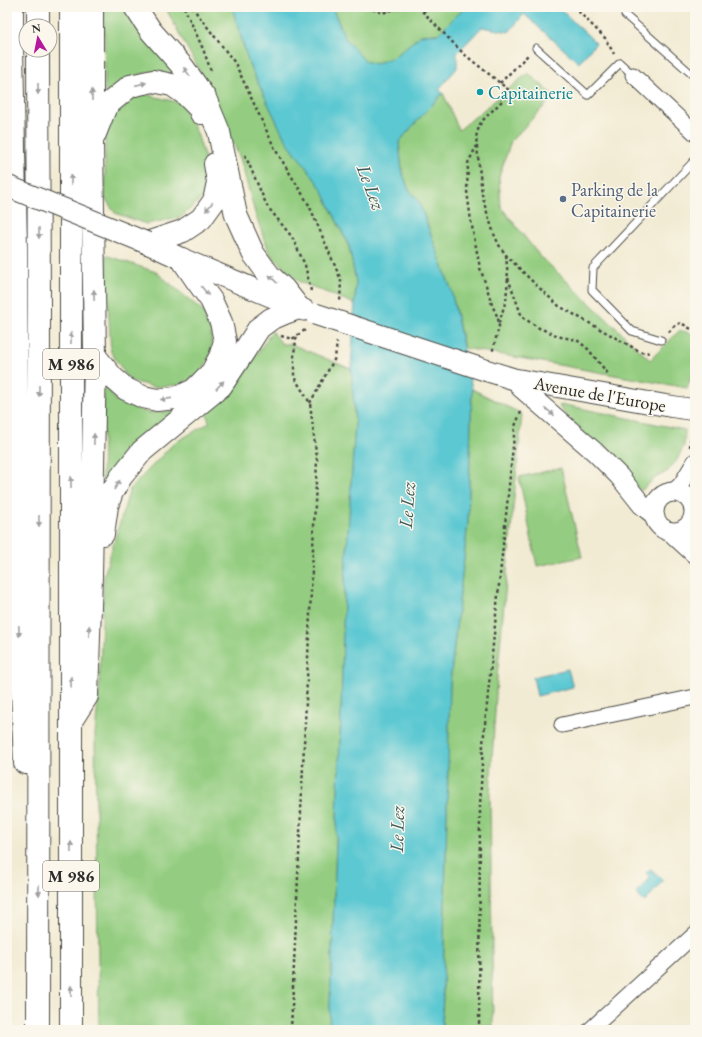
<svg xmlns="http://www.w3.org/2000/svg" width="702" height="1037" font-family="'EB Garamond',serif">
<style>
.green{fill:#94cd81;stroke:#607c56}
.water{fill:#5cc8d2;stroke:#447a7e}
.lines{fill:none;stroke-linecap:round;stroke-linejoin:round}
.service-casing{stroke:#494844;stroke-width:9}
.minor-casing{stroke:#494844;stroke-width:17}
.tertiary-casing{stroke:#494844;stroke-width:21}
.secondary-casing{stroke:#494844;stroke-width:23}
.primary-casing{stroke:#494844;stroke-width:24}
.path{stroke:#494844;stroke-width:2.5;stroke-dasharray:3 3;stroke-linecap:butt}
.service{stroke:#fff;stroke-width:7}
.minor{stroke:#fff;stroke-width:15}
.tertiary{stroke:#fff;stroke-width:19}
.secondary{stroke:#fff;stroke-width:21}
.primary{stroke:#fff;stroke-width:22}
.secondary-bridge-casing{stroke:#494844;stroke-width:23;stroke-linecap:butt}
.secondary-bridge{stroke:#fff;stroke-width:21}
.oneway{fill:#a0a0a0}
.culture-dot{fill:#0f9aa8;stroke:#fbf7ec;stroke-width:1.5}
.service-dot{fill:#5c6f8a;stroke:#fbf7ec;stroke-width:1.5}
.labels{text-anchor:middle;dominant-baseline:central;stroke-width:3;stroke-linejoin:round;paint-order:stroke}
.shield{fill:#fbf7ec;stroke:#696865;stroke-width:1}
.shield-label{font-size:17px;font-weight:bold;fill:#2b2b2b}
.culture-label{font-size:18px;fill:#0d838f;stroke:#fbf7ec;text-anchor:start}
.service-label{font-size:18px;fill:#4e5e75;stroke:#fbf7ec;text-anchor:start}
.street-label{font-size:18px;fill:#2b2b2b;stroke:#fbf7ec}
.water-label{font-size:19px;font-style:italic;fill:#3a5a5d;stroke:#fbf7ec}
</style>
<rect width="100%" height="100%" fill="#fbf7ec"/>
<filter id="ink" filterUnits="userSpaceOnUse"><feTurbulence type="fractalNoise" baseFrequency=".025" numOctaves="2"/><feDisplacementMap in="SourceGraphic" scale="8" xChannelSelector="R" yChannelSelector="G"/><feConvolveMatrix kernelMatrix="1 2 1 2 8 2 1 2 1" color-interpolation-filters="sRGB"/></filter>
<filter id="wash" filterUnits="userSpaceOnUse"><feTurbulence type="fractalNoise" baseFrequency=".012" numOctaves="4" result="noise"/><feDisplacementMap in="SourceGraphic" scale="16" xChannelSelector="R" yChannelSelector="G"/><feGaussianBlur stdDeviation="0.9" result="paint"/><feColorMatrix in="noise" values="0 0 0 0 0 0 0 0 0 0 0 0 0 0 0 0 0 1.4 0 .05"/><feComposite in="paint" operator="in"/></filter>
<g filter="url(#wash)">
<rect width="100%" height="100%" fill="#f2ebd3"/>
<!-- green -->
<path class="green" d="M104,7H126L186,80L159,71L140,74L105,94Z
M165,7H232L249,64L284,137L321,188L349,247L356,282L355,304L298,281L270,254L255,213L240,158L205,81Z
M332,7H463L464,9L438,34L421,35L394,57L375,64L365,61L345,38Z
M528,73L554,96L511,141L499,177L501,207L539,255L650,360L680,330L695,335V369L687,388L464,348L451,289L419,202L408,188L402,171L399,142L417,121L443,93L459,130Z
M144,94L181,103L197,133L209,172L202,198L181,217L146,224L115,213L105,198V137L113,117L127,101Z
M105,255L156,272L210,317L212,352L200,374L178,385L153,387L129,380L111,352Z
M272,331L282,344H291L351,369L355,423L344,595L341,713L329,1030H99L95,735L99,691L104,575L130,489L174,443L209,423L207,414L237,385Z
M104,384L117,402L149,413L175,411L102,481Z
M472,389L522,414L497,678L490,794L493,1030H442L450,682L468,522Z
M565,405L685,430L684,445L677,460L668,471L655,478L641,491L562,411L559,406Z
M561,468L582,557L537,566L519,477Z"/>
<!-- water -->
<path class="water" d="M232,7H332L345,38L365,61L375,64L394,57L421,35L438,34L463,9V7H558L596,43L579,63L524,14L509,32L482,27L457,53V68L439,89L443,93L417,121L399,142L402,171L408,188L419,202L451,289L472,389L468,522L450,682L442,1030H329L341,713L344,595L355,423L351,369L356,282L349,246L321,188L284,137L249,64Z
M568,669L573,687L537,696L533,677Z
M650,869L663,880L645,902L636,894L650,877L646,873Z"/>
</g>
<g filter="url(#ink)">
<g class="lines">
<!-- service casing -->
<g class="service-casing">
<path id="service" d="M625,15L695,77
M536,48L588,95L620,63L633,75
M661,340L632,331L592,290L593,268L695,160"/>
</g>
<!-- minor casing -->
<g class="minor-casing">
<path id="minor" d="M633,75L695,133
M672,492L681,484L695,461
M691,501L695,494
M7,614V610L17,593
M562,725L695,697
M590,1030L695,934"/>
</g>
<!-- tertiary casing -->
<g class="tertiary-casing">
<path id="tertiary" d="M520,387L595,452L619,476L642,505L653,514
M654 512a20 20 0 1 1 40 0a20 20 0 1 1-40 0Z
M671,532L695,554"/>
</g>
<!-- secondary casing -->
<g class="secondary-casing">
<path id="secondary" d="M147,243L182,259L304,310
M488,371L514,379L669,406"/>
</g>
<!-- primary casing -->
<g class="primary-casing">
<path id="primary" d="M12,7V47L16,249L18,592L25,763
M38,7V26
M71,7V1030
M38,50L39,306L38,1030
M95,134L106,106L130,86L153,81L172,85L185,94L200,109L201,113
M147,243L183,231L201,219L214,201L218,182L215,164
M95,356L113,378L126,389L143,397L157,400L176,398L194,390L212,372L220,357L225,341L221,322L211,300L197,281L182,259
M103,534L107,506L112,492L121,477L142,451L221,386L241,356L259,328L271,319L285,313L299,308L284,289L269,275L253,253L236,215L219,132L205,98L183,67L151,31L135,7
M71,721L87,696L91,576L95,356L92,142V7"/>
</g>
<!-- path -->
<path class="path" d="M184,7L203,49L211,71
M192,7L235,63L275,149L309,205L341,280L340,303
M367,7L382,13L401,7
M418,7L464,54L510,91L509,94L481,122L478,130L476,137L482,194L485,206L494,234L499,245L506,255L535,284L559,306L641,352C645,353 648,354 651,350
M574,7L605,38L614,54
M423,12L428,7
M500,83L528,55
M477,145L468,163L467,191L471,221L480,268L486,285L492,305L498,318L499,326L495,342L492,353
M245,155L267,206L292,237L305,265L311,291
M508,278L522,317L539,328L561,337L577,340L588,349L609,375
M499,323L506,300L508,278L506,255
M669,332L675,325L681,323C685,325 691,330 695,330
M281,336L292,339L305,330
M310,403L335,358L337,342
M690,447L692,428
M291,1030L317,460L310,403L294,377V353L297,335
M479,1030L480,806L483,744L515,426L521,412"/>
<!-- service -->
<use href="#service" class="service"/>
<!-- minor -->
<use href="#minor" class="minor"/>
<!-- tertiary -->
<use href="#tertiary" class="tertiary"/>
<!-- secondary -->
<use href="#secondary" class="secondary"/>
<!-- primary -->
<use href="#primary" class="primary"/>
<!-- secondary-bridge casing -->
<g class="secondary-bridge-casing">
<path id="secondary-bridge" d="M7,186L147,243
M315,314L488,371
M669,406L695,410"/>
</g>
<!-- secondary-bridge -->
<use href="#secondary-bridge" class="secondary-bridge"/>
</g>
<!-- one-way arrows -->
<defs><path id="oneway-solid" d="M-6-.8H1V-3.2L6.5 0L1 3.2V.8H-6Z"/></defs>
<g class="oneway">
<use href="#oneway-solid" transform="translate(187 72) rotate(-126)"/>
<use href="#oneway-solid" transform="translate(141 84) rotate(-13)"/>
<use href="#oneway-solid" transform="translate(38 89) rotate(90)"/>
<use href="#oneway-solid" transform="translate(92 95) rotate(-90)"/>
<use href="#oneway-solid" transform="translate(71 180) rotate(-90)"/>
<use href="#oneway-solid" transform="translate(209 207) rotate(128)"/>
<use href="#oneway-solid" transform="translate(39 233) rotate(90)"/>
<use href="#oneway-solid" transform="translate(273 279) rotate(-136)"/>
<use href="#oneway-solid" transform="translate(205 291) rotate(52)"/>
<use href="#oneway-solid" transform="translate(94 295) rotate(-91)"/>
<use href="#oneway-solid" transform="translate(71 338) rotate(-90)"/>
<use href="#oneway-solid" transform="translate(220 385) rotate(-47)"/>
<use href="#oneway-solid" transform="translate(39 391) rotate(90)"/>
<use href="#oneway-solid" transform="translate(166 399) rotate(174)"/>
<use href="#oneway-solid" transform="translate(550 412) rotate(41)"/>
<use href="#oneway-solid" transform="translate(94 439) rotate(-89)"/>
<use href="#oneway-solid" transform="translate(71 482) rotate(-90)"/>
<use href="#oneway-solid" transform="translate(117 485) rotate(-59)"/>
<use href="#oneway-solid" transform="translate(39 521) rotate(90)"/>
<use href="#oneway-solid" transform="translate(19 631) rotate(88)"/>
<use href="#oneway-solid" transform="translate(89 631) rotate(-88)"/>
<use href="#oneway-solid" transform="translate(71 682) rotate(-90)"/>
<use href="#oneway-solid" transform="translate(71 847) rotate(-90)"/>
<use href="#oneway-solid" transform="translate(39 890) rotate(90)"/>
<use href="#oneway-solid" transform="translate(71 991) rotate(-90)"/>
</g>
</g>
<!-- markers -->
<circle class="culture-dot" cx="480" cy="92" r="4"/>
<circle class="service-dot" cx="563" cy="199" r="4"/>
<g class="labels">
<!-- shield labels -->
<g class="shield">
<rect x="43" y="349" width="56" height="30" rx="3"/>
<rect x="43" y="861" width="56" height="30" rx="3"/>
</g>
<g class="shield-label">
<text x="71" y="364">M 986</text>
<text x="71" y="876">M 986</text>
</g>
<!-- culture labels -->
<g class="culture-label">
<text x="488" y="92">Capitainerie</text>
</g>
<!-- service labels -->
<g class="service-label">
<text x="571" y="189">Parking de la<tspan x="571" dy="21">Capitainerie</tspan></text>
</g>
<!-- street labels -->
<g class="street-label">
<text transform="translate(600 394) rotate(10)">Avenue de l'Europe</text>
</g>
<!-- water labels -->
<g class="water-label">
<text transform="translate(371 187) rotate(69)">Le Lez</text>
<text transform="translate(407 505) rotate(-86)">Le Lez</text>
<text transform="translate(397 829) rotate(-89)">Le Lez</text>
</g>
</g>
<!-- margin -->
<rect width="702" height="1037" fill="none" stroke="#fbf7ec" stroke-width="24"/>
<!-- north arrow -->
<g transform="translate(38 38) rotate(350)"><circle r="19" fill="#fbf7ec" stroke="#a8a59f"/>
<path d="M0-3L7 15L0 10L-7 15Z" fill="#b5179e"/>
<text y="-6" font-size="11" font-weight="bold" text-anchor="middle" fill="#2b2b2b">N</text>
</g>
</svg>
